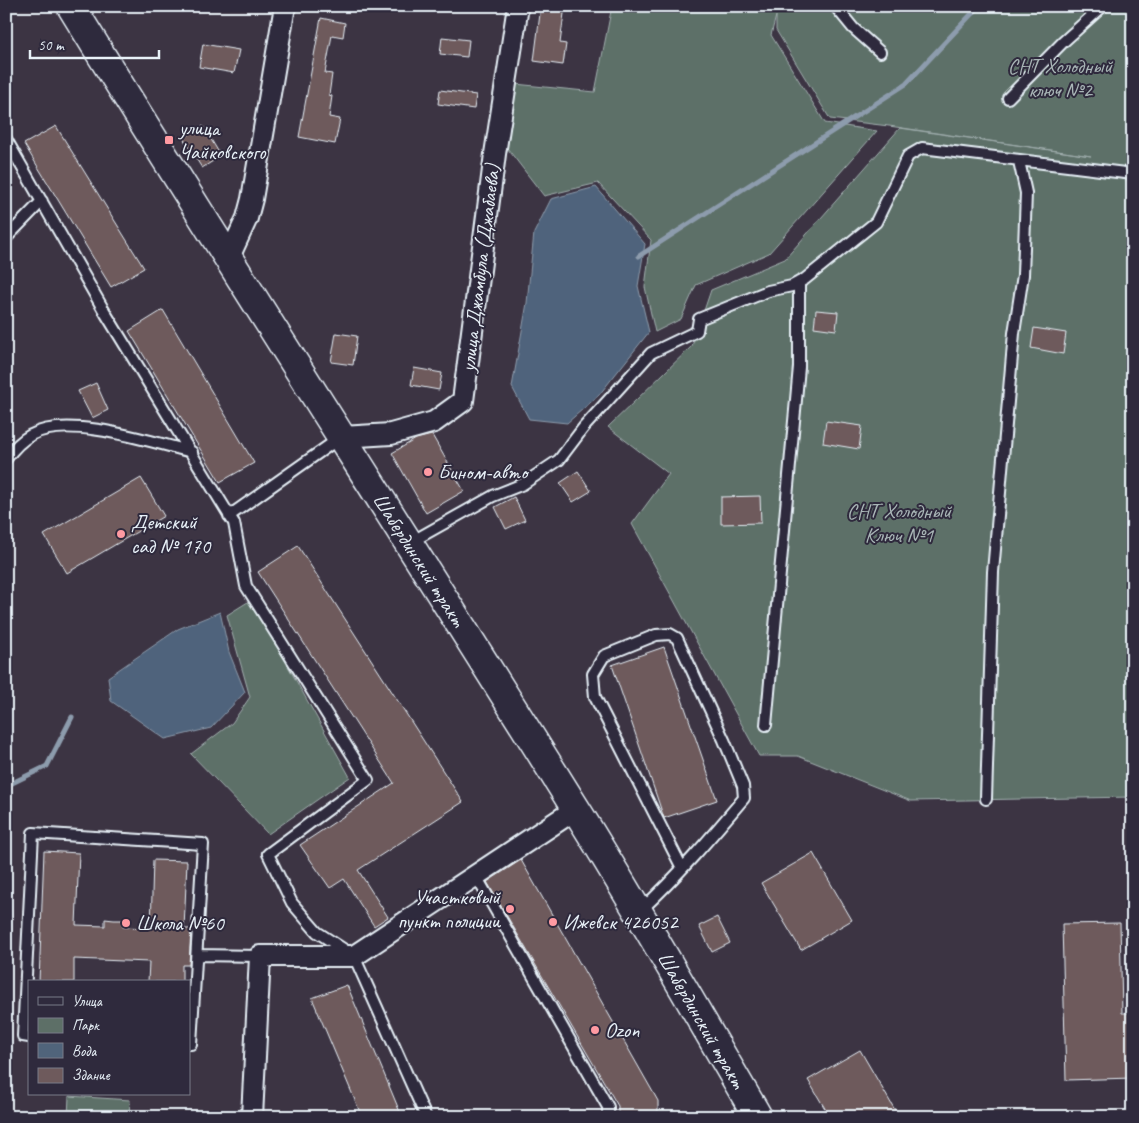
<svg xmlns="http://www.w3.org/2000/svg" width="1139" height="1123" font-family="Caveat,sans-serif">
<style>
.green{fill:#5d6f67;stroke:#a2b0b0}
.water{fill:#50647b;stroke:#8d9cad}
.lines{fill:none;stroke-linecap:round;stroke-linejoin:round}
.stream{stroke:#8d9cad;stroke-width:5}
.building{fill:#6e5a5c;stroke:#e8f1f8}
.service-casing{stroke:#e8f1f8;stroke-width:14}
.minor-casing{stroke:#e8f1f8;stroke-width:24}
.secondary-casing{stroke:#e8f1f8;stroke-width:31}
.service{stroke:#2f2a3d;stroke-width:10}
.minor{stroke:#2f2a3d;stroke-width:20}
.secondary{stroke:#2f2a3d;stroke-width:28}
.poi-dot{fill:#ff9aa2;stroke:#2f2a3d;stroke-width:2}
.labels{text-anchor:middle;stroke-width:4;stroke-linejoin:round;paint-order:stroke}
.park-label{font-size:21px;fill:#a9b6b7;stroke:#2f2a3d}
.poi-label{font-size:21px;fill:#e8f1f8;stroke:#2f2a3d;text-anchor:start}
.street-label{font-size:21px;fill:#e8f1f8;stroke:#2f2a3d}
</style>
<rect width="100%" height="100%" fill="#3c3443"/>
<filter id="ink" filterUnits="userSpaceOnUse"><feTurbulence type="fractalNoise" baseFrequency=".02" numOctaves="2"/><feDisplacementMap in="SourceGraphic" scale="10" xChannelSelector="R" yChannelSelector="G"/><feConvolveMatrix kernelMatrix="1 2 1 2 8 2 1 2 1" color-interpolation-filters="sRGB"/></filter>
<g filter="url(#ink)">
<path class="green" d="M612 6H1133V797L911 801 798 756H759L632 524 669 474 608 427 692 346 711 290 785 259 900 128 1091 156 889 126 830 119 776 30V16L771 35 825 123 877 131 769 253 696 285 681 319 655 332 645 287 651 240 598 183 544 196 504 144 515 84 595 92Z
M251 600 350 777 268 834 191 754 232 723 250 697 227 615Z
M69 1096 130 1100 129 1117H68Z"/>
<path class="water" d="M596 187 645 244 638 286 649 332 599 395 567 423 529 419 512 387 527 303 534 233 551 199Z
M220 612 229 652 245 692 211 728 165 739 111 701 108 677 178 629Z"/>
<g class="lines">
<path class="stream" d="M639 256 906 84 979 6
M6 786 47 766 72 717"/>
</g>
<path class="building" d="M541 6H565L560 43 566 44 563 65 534 61Z
M321 18 345 23 343 37 332 35 325 73 332 74 329 95 332 96 329 117 340 119 335 144 299 137Z
M442 37 469 40 467 57 440 54Z
M203 44 239 50 234 73 199 67Z
M440 90 476 95 474 109 438 104Z
M56 126 144 268 111 287 24 144Z
M203 126 221 156 202 168 183 138Z
M163 310 254 463 220 482 129 331Z
M816 310 838 312 836 330 814 327Z
M1034 328 1066 333 1063 354 1031 348Z
M336 333 357 336 353 365 331 362Z
M414 368 442 373 439 390 411 385Z
M96 383 108 410 92 418 78 391Z
M826 421 862 426 859 449 823 443Z
M432 435 464 491 426 513 392 453 416 439Z
M578 471 591 491 573 502 560 483Z
M141 478 164 516 67 573 44 535Z
M760 496 761 523 721 524V497Z
M514 497 525 520 506 529 495 507Z
M298 546 463 802 358 870 388 917 374 926 344 879 330 888 300 845 394 783 258 572Z
M664 647 717 800 664 818 612 665Z
M44 851 79 853 76 925 105 926V919L114 920H123V927L151 928 153 860 187 861 184 929H191L189 965H182V982H148L149 962 74 959V982H39Z
M813 853 852 920 801 950 761 883Z
M521 860 658 1101V1117H618V1106L487 882Z
M717 917 730 943 712 952 699 926Z
M1120 923 1122 1013H1133V1078L1066 1080 1062 924Z
M347 985 402 1117H362L312 998Z
M860 1050 899 1117H830L808 1080Z"/>
<g class="lines">
<defs>
<path id="service" d="M835 6 853 28 880 52
M1008 98 1063 42 1103 6
M6 139 106 314 234 523 246 586 368 780 268 854 292 903 317 932 354 956 426 1117
M6 238 42 201
M6 459C13 449 20 441 31 435 67 414 152 442 192 452
M229 516 341 437
M411 542 493 496 523 484 559 460 584 427 651 353 697 331 699 319 768 291 792 286 805 279 876 222 908 156 922 148 1133 174
M766 725 799 367V282
M986 799 993 572 1014 333 1023 275 1026 193 1019 161
M476 876 608 1107V1117
M640 911C678 876 711 837 744 798L743 786 724 740 677 638 670 634 656 635 604 656 593 674 595 697 682 868
M197 955 260 956
M29 1037 23 1036 33 833 203 844 191 1044H189"/>
<path id="minor" d="M229 257 247 218 252 199 285 6
M342 437 391 434 434 422 463 401 495 154 518 6
M252 1117 260 956H354L576 809"/>
<g id="secondary">
<path id="s1" d="M71 6C236 275 408 539 574 806 638 908 697 1013 758 1117"/>
</g>
</defs>
<use href="#service" class="service-casing"/>
<use href="#minor" class="minor-casing"/>
<use href="#secondary" class="secondary-casing"/>
<use href="#service" class="service"/>
<use href="#minor" class="minor"/>
<use href="#secondary" class="secondary"/>
</g>
</g>
<g class="poi-dot">
<rect x="164" y="135" width="10" height="10" rx="2.5"/>
<circle cx="428" cy="472" r="5"/>
<circle cx="121" cy="534" r="5"/>
<circle cx="510" cy="909" r="5"/>
<circle cx="553" cy="922" r="5"/>
<circle cx="126" cy="923" r="5"/>
<circle cx="595" cy="1030" r="5"/>
</g>
<g class="labels">
<g class="park-label">
<text x="1060" y="73">СНТ Холодный<tspan x="1060" dy="24">ключ №2</tspan></text>
<text x="899" y="518">СНТ Холодный<tspan x="899" dy="24">Ключ №1</tspan></text>
</g>
<g class="poi-label">
<text x="179" y="135">улица<tspan x="179" dy="24">Чайковского</tspan></text>
<text x="438" y="479">Бином-авто</text>
<text x="131" y="529">Детский<tspan x="131" dy="24">сад № 170</tspan></text>
<text x="500" y="904" text-anchor="end">Участковый<tspan x="500" dy="24">пункт полиции</tspan></text>
<text x="563" y="929">Ижевск 426052</text>
<text x="136" y="930">Школа №60</text>
<text x="605" y="1037">Ozon</text>
</g>
<g class="street-label">
<text transform="translate(480 268) rotate(-83)" y="7">улица Джамбула (Джабаева)</text>
<text dy="7" stroke="none"><textPath href="#s1" startOffset="654">Шабердинский тракт</textPath></text>
<text dy="7" stroke="none"><textPath href="#s1" startOffset="1194">Шабердинский тракт</textPath></text>
</g>
</g>
<rect width="1139" height="1123" fill="none" stroke="#2f2a3d" stroke-width="25"/>
<rect x="12" y="12" width="1114" height="1098" fill="none" stroke="#e8f1f8" stroke-width="2" filter="url(#ink)"/>
<rect x="28" y="980" width="162" height="115" fill="#2f2a3d" stroke="#797a88"/>
<rect x="38" y="997" width="25" height="8" fill="#2f2a3d" stroke="#797a88"/>
<text x="72" y="1006" font-size="15" fill="#e8f1f8">Улица</text>
<rect x="38" y="1018" width="25" height="15" fill="#5d6f67" stroke="#797a88"/>
<text x="72" y="1030" font-size="15" fill="#e8f1f8">Парк</text>
<rect x="38" y="1043" width="25" height="15" fill="#50647b" stroke="#797a88"/>
<text x="72" y="1056" font-size="15" fill="#e8f1f8">Вода</text>
<rect x="38" y="1068" width="25" height="15" fill="#6e5a5c" stroke="#797a88"/>
<text x="72" y="1080" font-size="15" fill="#e8f1f8">Здание</text>
<path d="M30 50v8h129v-8" fill="none" stroke="#e8f1f8" stroke-width="2.5"/>
<text x="38" y="50" font-size="15" fill="#e8f1f8" stroke="#2f2a3d" stroke-width="4" paint-order="stroke">50 m</text>
</svg>
